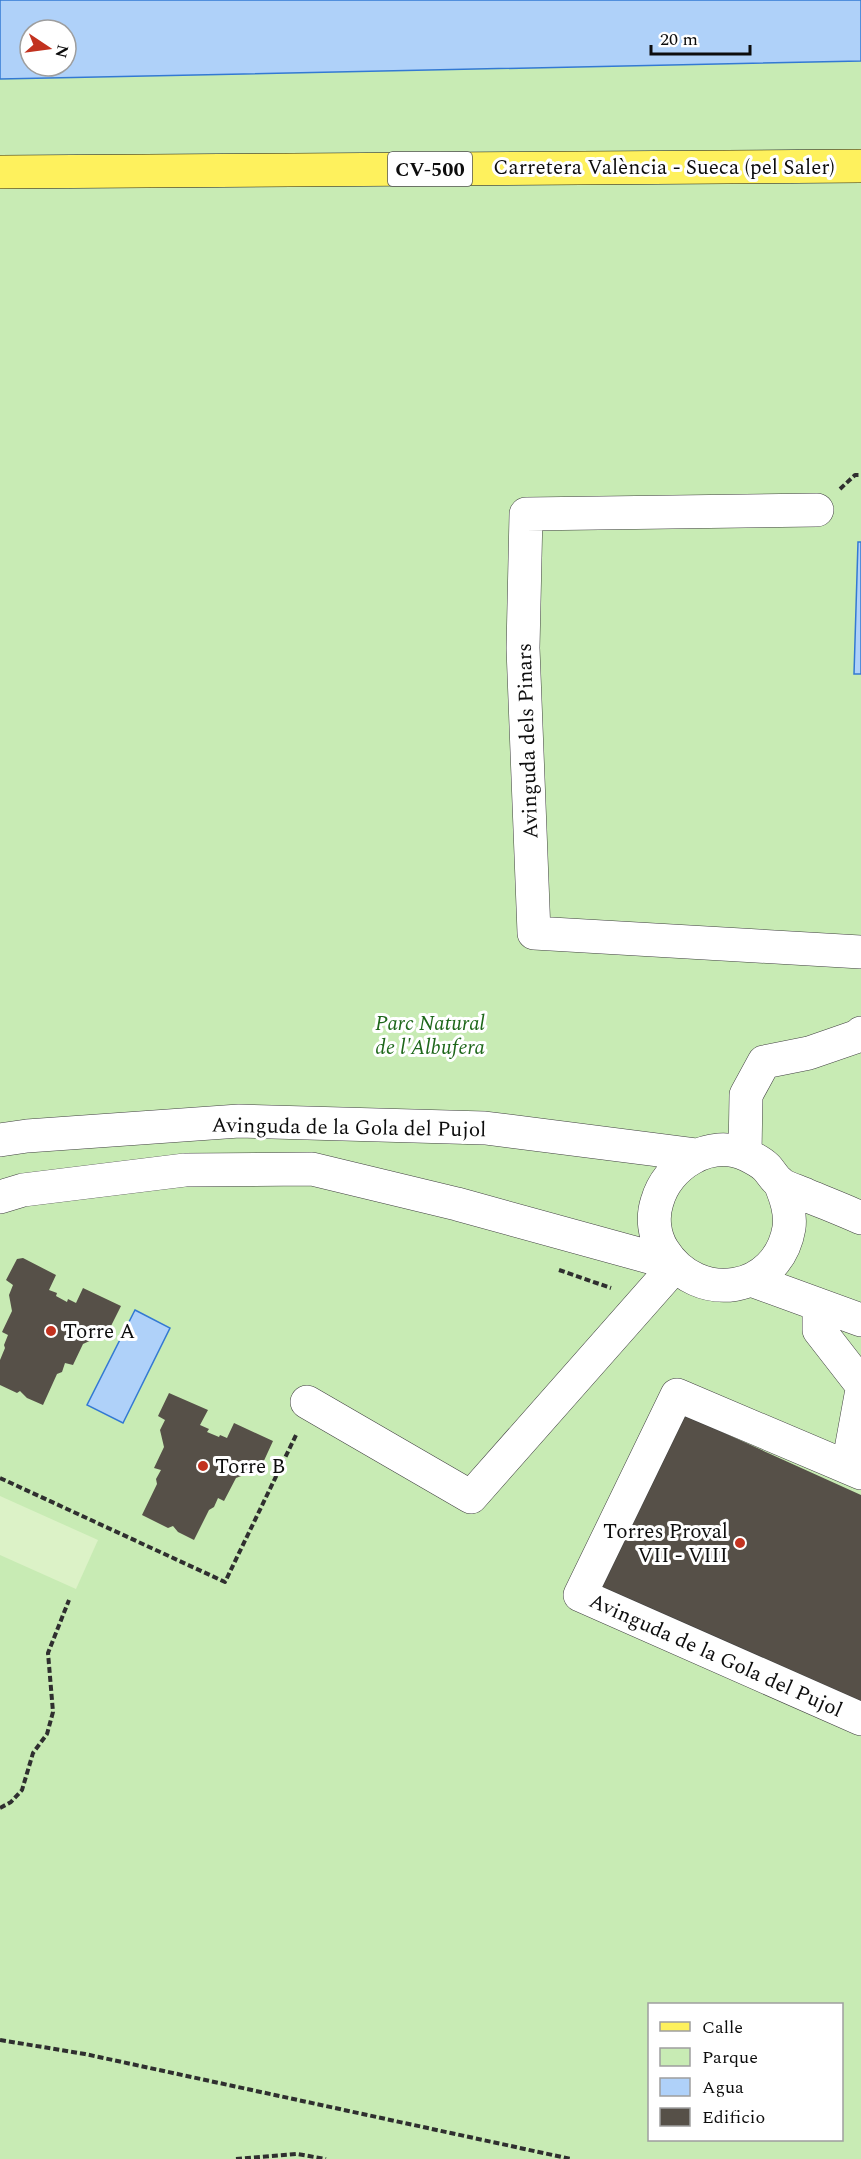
<svg xmlns="http://www.w3.org/2000/svg" width="861" height="2159" font-family="Spectral,serif">
<style>
.park{fill:#c8ebb4;fill-rule:evenodd}
.pitch{fill:#dcf2c7}
.water{fill:#afd1f9;stroke:#3379d3;stroke-width:1.5;fill-rule:evenodd}
.building{fill:#565048}
.lines{fill:none;stroke-linecap:round;stroke-linejoin:round}
.minor-casing{stroke:#404040;stroke-width:34}
.major-casing{stroke:#1e1e1e;stroke-width:34}
.path{stroke:#2f2f2f;stroke-width:4;stroke-dasharray:6 3;stroke-linecap:butt}
.minor{stroke:#fff;stroke-width:33}
.major{stroke:#fef15d;stroke-width:33}
.poi-dot{fill:#c2321f;stroke:#fff;stroke-width:2}
.labels{text-anchor:middle;stroke-width:6;stroke-linejoin:round;paint-order:stroke}
.shield{fill:#fff;stroke:#565656;stroke-width:1.5}
.shield-label{font-size:20px;font-weight:bold;fill:#0d0d0d}
.street-label{font-size:21px;fill:#0d0d0d;stroke:#fff}
.park-label{font-size:21px;font-style:italic;fill:#1e671a;stroke:#fff}
.poi-label{font-size:21px;fill:#0d0d0d;stroke:#fff;text-anchor:start}
</style>
<rect width="100%" height="100%" fill="#fffeec"/>
<path class="park" d="M0 0H861V2159H0ZM30 30H66V66H30ZM650 2004H842V2140H650Z"/>
<path class="pitch" d="M0 1496 98 1540 76 1589 0 1555Z"/>
<path class="water" d="M0 0H861V61L0 79ZM30 30H66V66H30Z
M858 542H861V674H854Z
M135 1310 170 1328 123 1423 87 1405Z"/>
<path class="building" d="M23 1258 56 1275 49 1290 57 1293 56 1296 67 1302 68 1299 76 1303 83 1288 121 1306 109 1330 102 1327 98 1337 83 1344 73 1365 65 1363 62 1372 57 1374 43 1405 27 1398 20 1391 17 1393 0 1385V1360L5 1348 4 1345 8 1335 2 1332 12 1311 9 1295 13 1285 6 1280 17 1259Z
M169 1393 208 1410 200 1425 209 1429 207 1432 219 1437 220 1435 227 1438 234 1423 273 1441 262 1465 253 1462 249 1473 236 1478 224 1501 218 1498 214 1507 209 1510 194 1540 178 1532 173 1526 168 1528 142 1515 157 1484 156 1479 161 1470 154 1468 164 1447 160 1430 165 1420 158 1416Z
M680 1413 861 1495V1710L597 1590Z"/>
<g class="lines">
<defs>
<path id="minor" d="M817 510 526 514 523 648 534 933 861 952
M0 1140 27 1136 239 1121 485 1128 697 1155
M745 1154 746 1095 764 1062 809 1053 858 1036 861 1033
M780 1183C786 1198 791 1212 789 1228 778 1293 698 1306 663 1250 654 1236 652 1217 657 1202 667 1165 710 1138 747 1155 753 1158 761 1162 766 1167 771 1172 775 1180 781 1184 788 1189 798 1191 806 1195 825 1203 843 1210 861 1218
M0 1197 23 1190 185 1170 312 1169 457 1204 671 1263
M751 1280 861 1320
M819 1305V1330L861 1384
M307 1402 471 1497 674 1267
M848 1466 861 1395
M861 1473 677 1395 580 1595 861 1719"/>
<path id="major" d="M0 172 861 166"/>
</defs>
<use href="#minor" class="minor-casing"/>
<use href="#major" class="major-casing"/>
<path class="path" d="M840 489 855 475H861
M559 1270 611 1288
M0 1478 225 1582 297 1433
M0 1808 11 1802 22 1790 33 1753 47 1734 53 1712 48 1653 69 1600
M0 2040 85 2054 571 2159
M236 2159 297 2154 326 2159"/>
<use href="#minor" class="minor"/>
<use href="#major" class="major"/>
</g>
<g class="poi-dot">
<circle cx="51" cy="1331" r="6"/>
<circle cx="203" cy="1466" r="6"/>
<circle cx="740" cy="1543" r="6"/>
</g>
<g class="labels">
<rect class="shield" x="388" y="152" width="84" height="34" rx="4.5"/>
<g class="shield-label">
<text x="430" y="176">CV-500</text>
</g>
<g class="street-label">
<text x="664" y="174">Carretera València - Sueca (pel Saler)</text>
<text transform="translate(527 741) rotate(-92)" y="7">Avinguda dels Pinars</text>
<text transform="translate(349 1127) rotate(1)" y="7">Avinguda de la Gola del Pujol</text>
<text transform="translate(716 1655) rotate(24)" y="7">Avinguda de la Gola del Pujol</text>
</g>
<g class="park-label">
<text x="430" y="1030">Parc Natural<tspan x="430" dy="24">de l'Albufera</tspan></text>
</g>
<g class="poi-label">
<text x="63" y="1338">Torre A</text>
<text x="215" y="1473">Torre B</text>
<text x="728" y="1538" text-anchor="end">Torres Proval<tspan x="728" dy="24">VII - VIII</tspan></text>
</g>
</g>
<rect x="648" y="2003" width="195" height="138" fill="#ffffff" stroke="#9e9e9e" stroke-width="1.5"/>
<rect x="660" y="2022" width="30" height="9" fill="#fef15d" stroke="#9e9e9e" stroke-width="1.5"/>
<text x="702" y="2033" font-size="18" fill="#0d0d0d">Calle</text>
<rect x="660" y="2048" width="30" height="18" fill="#c8ebb4" stroke="#9e9e9e" stroke-width="1.5"/>
<text x="702" y="2063" font-size="18" fill="#0d0d0d">Parque</text>
<rect x="660" y="2078" width="30" height="18" fill="#afd1f9" stroke="#9e9e9e" stroke-width="1.5"/>
<text x="702" y="2093" font-size="18" fill="#0d0d0d">Agua</text>
<rect x="660" y="2108" width="30" height="18" fill="#565048" stroke="#9e9e9e" stroke-width="1.5"/>
<text x="702" y="2123" font-size="18" fill="#0d0d0d">Edificio</text>
<g transform="translate(48 48) rotate(103)"><circle r="28" fill="#ffffff" stroke="#9e9e9e" stroke-width="1.5"/>
<path d="M0-4.5L10 22L0 15L-10 22Z" fill="#c2321f"/>
<text y="-9" font-size="16" font-weight="bold" text-anchor="middle" fill="#0d0d0d">N</text>
</g>
<path d="M651 45v9h99v-9" fill="none" stroke="#0d0d0d" stroke-width="3"/>
<text x="660" y="45" font-size="18" fill="#0d0d0d" stroke="#ffffff" stroke-width="4.5" paint-order="stroke">20 m</text>
</svg>
